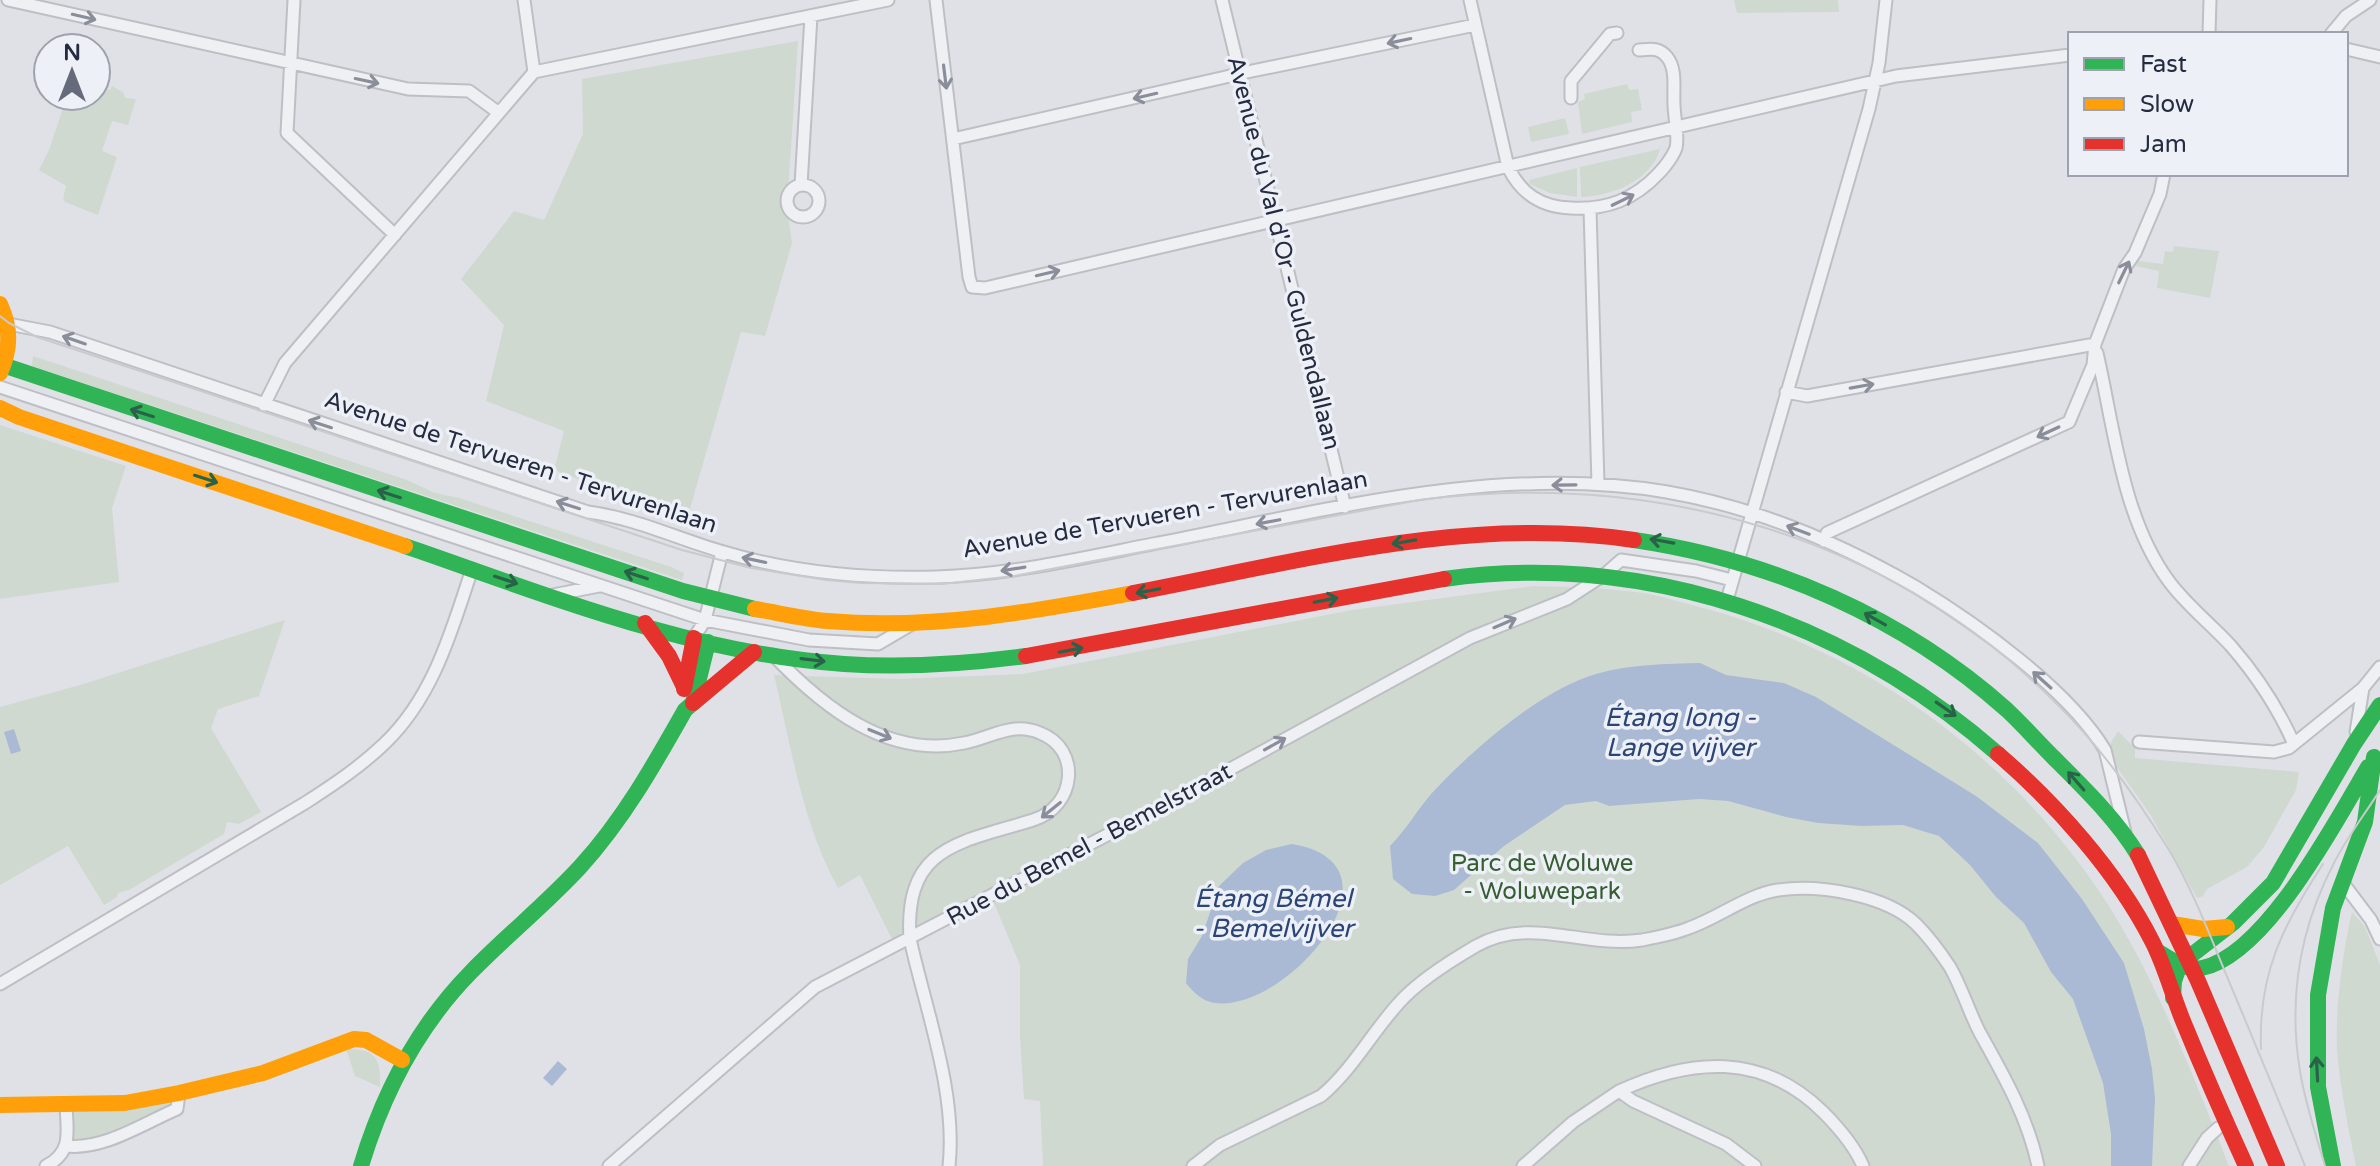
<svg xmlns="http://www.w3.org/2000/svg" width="2380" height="1166" font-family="'Varela Round',sans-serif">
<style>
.green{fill:#cfd9d0}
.water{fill:#abbad4}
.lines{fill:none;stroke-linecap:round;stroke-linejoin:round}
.street-casing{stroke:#bebfc4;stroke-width:15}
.street{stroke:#eff0f3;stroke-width:11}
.fast{stroke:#30b455;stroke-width:16}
.slow{stroke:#ff9f0a;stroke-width:16}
.jam{stroke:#e5322d;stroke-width:16}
.tram{stroke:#c8cace;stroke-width:2}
.oneway{stroke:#8a8e9a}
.oneway2{stroke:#296249}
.labels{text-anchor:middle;stroke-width:7;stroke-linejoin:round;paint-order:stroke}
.street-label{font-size:24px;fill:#252c41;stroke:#edf0f6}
.park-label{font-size:24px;fill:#355e31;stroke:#edf0f6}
.water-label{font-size:26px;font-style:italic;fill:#2b4578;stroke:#edf0f6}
</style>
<rect width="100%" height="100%" fill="#e0e1e6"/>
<path class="green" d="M1734 0H1838L1839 12 1737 13Z
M798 41 787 208 792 243 765 336 741 332 687 519 554 470 564 431 486 401 504 325 461 279 514 211 544 220 583 134 582 79Z
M1627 84 1629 90 1638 89 1642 110 1631 112 1632 122 1582 134 1578 102 1585 99 1584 94Z
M96 85 110 90 112 86 123 92 125 98 136 99 128 125 112 121 102 151 117 157 98 215 65 202 63 198 66 186 39 170 49 150 67 96H96Z
M1565 118 1569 134 1531 142 1528 127Z
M1660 149C1651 181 1612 196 1581 197L1580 167Z
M1577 168V197L1550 193 1530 184 1529 180Z
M2174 246 2219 251 2210 298 2157 288 2159 271 2136 266 2138 261 2163 264 2165 251 2173 252Z
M33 356 407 480 435 493 459 498 671 567 684 573 682 580 32 366Z
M0 425 126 466 112 508 119 582 0 599Z
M1533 586C1567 587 1602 588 1636 592 1660 595 1683 603 1707 609 1864 652 2005 753 2097 888 2152 968 2193 1075 2229 1166H1043L1040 1101 1024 1099 1020 1037V965L989 891 893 941 860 875 838 888C802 823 791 746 774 675L899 679 1023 674 1352 610Z
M285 620 259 696 218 709 211 728 261 812 239 824 227 822 224 834 129 890 118 893 117 897 104 905 68 846 0 885V707L80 685Z
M2118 731 2135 748V758L2299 772 2296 790 2264 847 2247 867 2207 889 2203 896 2197 898 2150 814 2114 763 2109 746Z
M2352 912 2365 927 2380 965V1166H2356C2348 1127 2340 1088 2337 1049 2335 1010 2343 950 2352 912Z
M346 1049C377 1048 381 1060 380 1087L355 1076Z
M173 1101 172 1108 83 1145 72 1142 71 1112 131 1108Z"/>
<path class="water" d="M1700 663 1726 675 1784 683 1816 697 1976 796 2038 843 2082 899 2124 963 2144 1029 2152 1069 2155 1098 2152 1166H2111V1134L2103 1083 2073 999 2051 972 2024 923 1996 897 1970 865 1939 836 1903 825 1862 826 1818 823 1786 817 1728 801 1699 799 1609 806 1596 801 1565 805 1504 846 1454 890 1435 896 1412 894 1393 879 1390 846C1406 830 1417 810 1432 793 1471 751 1540 690 1596 674 1629 664 1666 664 1700 663Z
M14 729 21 751 11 754 4 732Z
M1292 844C1414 864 1287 1013 1215 1003 1202 1001 1194 993 1186 983L1188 959 1202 936 1219 886 1243 863 1266 850Z
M558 1061 567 1069 552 1086 543 1078Z"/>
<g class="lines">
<defs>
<path id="street" d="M8 0 408 89 469 91 499 113
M294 0 287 133 395 235
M936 0 969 277 972 287 985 288 1896 76 2070 55
M1222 0 1345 507
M1470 0 1508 167C1521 194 1541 207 1571 208 1606 210 1634 200 1659 173 1665 167 1673 156 1676 148 1679 136 1674 117 1674 104 1673 89 1677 69 1667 57 1659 47 1650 49 1639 50
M2209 34 2210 0
M2331 34 2346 16 2370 0
M2346 49 2380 57
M534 72 888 0
M1571 98V81L1610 34 1617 33
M953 139 1252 71 1475 25
M787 201a16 16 0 1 1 32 0a16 16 0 1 1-32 0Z
M801 185 811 16
M1590 209 1598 484
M3 323 50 332 588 512C634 518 676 538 720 551 790 572 864 579 936 577 1009 575 1082 558 1153 544 1320 512 1496 463 1667 492 1754 507 1840 543 1916 587 1977 624 2068 689 2105 750L2125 832
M2097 353C2114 427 2122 517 2168 580 2185 604 2211 624 2231 646 2257 676 2278 708 2294 744
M0 387 705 620 809 640 878 644 912 624
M1786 392 1807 396 2095 344
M264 405 285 363 534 72 524 0
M1824 541 1827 533 1831 531 2069 422 2093 365 2095 344 2124 269 2135 253 2160 194 2164 174
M553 595 599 586
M1727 600 1869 109 1879 63 1886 0
M694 638 705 620 722 552
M773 655C823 707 887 759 964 743 991 738 1012 721 1040 733 1082 749 1076 807 1033 820 960 843 904 845 910 939 926 1011 957 1093 949 1166
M2356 732 2363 688 2380 667
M2139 742 2274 752 2289 748 2363 688
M2343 883 2371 920 2380 939
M0 984 305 803C333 785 360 767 384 744 433 698 452 630 472 569
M1619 1091C1691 1058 1762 1052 1823 1112 1839 1128 1854 1145 1863 1166
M67 1146C104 1150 144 1123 177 1109L179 1093
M46 1166C73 1152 67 1132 66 1105
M609 1166 815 987 1157 809 1470 638 1567 599 1604 575 1621 560 1696 571 1732 580
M1193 1166 1220 1145 1321 1096C1352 1070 1371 1034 1398 1004 1416 983 1452 960 1476 946 1530 915 1585 949 1642 940 1658 937 1674 934 1689 928 1720 917 1746 895 1778 890 1819 884 1886 895 1916 924 1929 937 1940 952 1950 967 1962 988 1969 1012 1980 1033 2004 1076 2028 1118 2038 1166
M1523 1166 1573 1122 1619 1091 1633 1101 1726 1144 1755 1166
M2189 1166 2207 1138 2218 1128"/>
</defs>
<use href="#street" class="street-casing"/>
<use href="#street" class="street"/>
<path class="fast" d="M0 364 683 591 755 609
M1634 540C1771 560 1903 617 2007 710 2023 725 2038 742 2054 758 2084 788 2116 819 2138 855
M405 546C547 595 693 654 844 664 905 668 966 664 1026 656
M1444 579C1646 551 1846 621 1998 754
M2157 951C2170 959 2186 971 2202 968 2266 955 2336 821 2368 767
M2173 998 2174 981 2180 964 2233 923 2273 883 2354 744 2380 705
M361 1166C383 1093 417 1027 471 972 506 936 546 904 580 867 623 820 654 765 685 710L693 703 708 642
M2333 1166 2318 1087V995L2333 908 2365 822 2374 757"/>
<path class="slow" d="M0 304C11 328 11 348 0 373
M0 408 19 417 405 546
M755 609C779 613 804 619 828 621 931 630 1032 612 1133 593
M2172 924 2203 929 2227 927
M0 1105 125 1103 179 1093 263 1073 354 1039 366 1040 402 1060"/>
<path class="jam" d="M1133 593C1297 562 1466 515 1634 540
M645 623 669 656 684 687
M1026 656 1444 579
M684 689 694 638
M693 703 754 652
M1998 754C2056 804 2117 872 2152 941 2165 966 2172 994 2183 1021 2203 1070 2224 1118 2246 1166
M2138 855 2198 981 2277 1166"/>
<path class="tram" d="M0 316 9 323 37 337 682 550 751 568 826 580 861 583 942 584 1014 576 1419 500C1654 470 1887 534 2057 704 2101 747 2137 798 2169 850 2193 890 2210 936 2228 979 2254 1041 2280 1103 2305 1166
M2261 1049C2258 974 2283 925 2323 864
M2325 1166C2316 1135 2305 1103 2300 1071 2288 998 2300 928 2334 863 2347 837 2365 814 2380 790"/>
</g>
<defs><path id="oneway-shaft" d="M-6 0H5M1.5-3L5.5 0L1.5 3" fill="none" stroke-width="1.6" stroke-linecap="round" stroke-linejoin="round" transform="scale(2)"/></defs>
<g class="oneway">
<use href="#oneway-shaft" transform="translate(84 17) rotate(13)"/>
<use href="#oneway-shaft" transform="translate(1399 41) rotate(168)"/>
<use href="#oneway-shaft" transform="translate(945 77) rotate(83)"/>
<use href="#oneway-shaft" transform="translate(367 81) rotate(12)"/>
<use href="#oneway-shaft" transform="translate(1145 96) rotate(167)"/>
<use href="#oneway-shaft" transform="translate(1623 200) rotate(-26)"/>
<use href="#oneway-shaft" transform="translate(2124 272) rotate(-64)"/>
<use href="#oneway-shaft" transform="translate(1048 273) rotate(-13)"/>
<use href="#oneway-shaft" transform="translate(74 340) rotate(-161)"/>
<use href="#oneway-shaft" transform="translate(1862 386) rotate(-10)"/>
<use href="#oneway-shaft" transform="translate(320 424) rotate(-162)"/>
<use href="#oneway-shaft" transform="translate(2048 432) rotate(155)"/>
<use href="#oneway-shaft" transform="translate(1564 485) rotate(179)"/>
<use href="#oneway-shaft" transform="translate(568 505) rotate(-162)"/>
<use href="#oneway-shaft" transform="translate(1268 522) rotate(169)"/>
<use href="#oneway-shaft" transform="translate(1798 530) rotate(-159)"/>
<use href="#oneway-shaft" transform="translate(754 560) rotate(-168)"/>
<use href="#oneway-shaft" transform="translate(1013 569) rotate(171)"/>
<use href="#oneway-shaft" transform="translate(1505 623) rotate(-23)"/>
<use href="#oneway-shaft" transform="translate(2042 680) rotate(-138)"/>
<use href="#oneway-shaft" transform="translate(880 734) rotate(22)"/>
<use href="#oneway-shaft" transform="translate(1275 744) rotate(-29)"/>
<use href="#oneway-shaft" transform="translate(1051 810) rotate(141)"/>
</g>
<g class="oneway2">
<use href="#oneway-shaft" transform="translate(142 413) rotate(-162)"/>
<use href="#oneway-shaft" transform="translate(206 479) rotate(18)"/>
<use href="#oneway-shaft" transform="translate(389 494) rotate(-162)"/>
<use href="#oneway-shaft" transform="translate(1662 541) rotate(-170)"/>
<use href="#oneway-shaft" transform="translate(1404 542) rotate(170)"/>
<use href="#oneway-shaft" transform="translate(636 575) rotate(-162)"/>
<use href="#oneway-shaft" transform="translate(506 580) rotate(18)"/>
<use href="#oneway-shaft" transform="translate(1148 591) rotate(169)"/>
<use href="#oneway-shaft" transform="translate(1326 600) rotate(-11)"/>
<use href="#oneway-shaft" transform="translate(1875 619) rotate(-151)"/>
<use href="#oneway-shaft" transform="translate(1071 650) rotate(-11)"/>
<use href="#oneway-shaft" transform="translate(813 660) rotate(7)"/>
<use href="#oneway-shaft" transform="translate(1946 709) rotate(35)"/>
<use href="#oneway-shaft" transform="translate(2076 781) rotate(-131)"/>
<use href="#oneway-shaft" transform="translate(2317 1069) rotate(-93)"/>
</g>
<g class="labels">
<g class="street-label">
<text transform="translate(1284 253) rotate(76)" y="8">Avenue du Val d'Or - Guldendallaan</text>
<text transform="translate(521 462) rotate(18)" y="8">Avenue de Tervueren - Tervurenlaan</text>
<text transform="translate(1165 514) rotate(-10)" y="8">Avenue de Tervueren - Tervurenlaan</text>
<text transform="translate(1089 844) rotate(-28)" y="8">Rue du Bemel - Bemelstraat</text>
</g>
<g class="park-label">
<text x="1542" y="871">Parc de Woluwe<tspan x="1542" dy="28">- Woluwepark</tspan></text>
</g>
<g class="water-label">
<text x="1680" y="726">Étang long -<tspan x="1680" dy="30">Lange vijver</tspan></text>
<text x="1273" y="907">Étang Bémel<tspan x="1273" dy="30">- Bemelvijver</tspan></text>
</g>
</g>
<rect x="2068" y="32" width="280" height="144" fill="#edf0f6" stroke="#9da2ae" stroke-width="2"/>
<rect x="2084" y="58" width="40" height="12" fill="#30b455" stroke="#9da2ae" stroke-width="2"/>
<text x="2140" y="72" font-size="24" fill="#252c41">Fast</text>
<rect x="2084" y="98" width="40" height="12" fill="#ff9f0a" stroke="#9da2ae" stroke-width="2"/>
<text x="2140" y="112" font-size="24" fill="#252c41">Slow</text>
<rect x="2084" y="138" width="40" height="12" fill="#e5322d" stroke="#9da2ae" stroke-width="2"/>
<text x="2140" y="152" font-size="24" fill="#252c41">Jam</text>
<g transform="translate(72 72)"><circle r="38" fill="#edf0f6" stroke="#9da2ae" stroke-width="2"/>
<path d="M0-6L14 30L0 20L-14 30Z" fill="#666b7b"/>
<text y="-12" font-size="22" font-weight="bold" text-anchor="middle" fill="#252c41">N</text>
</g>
</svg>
